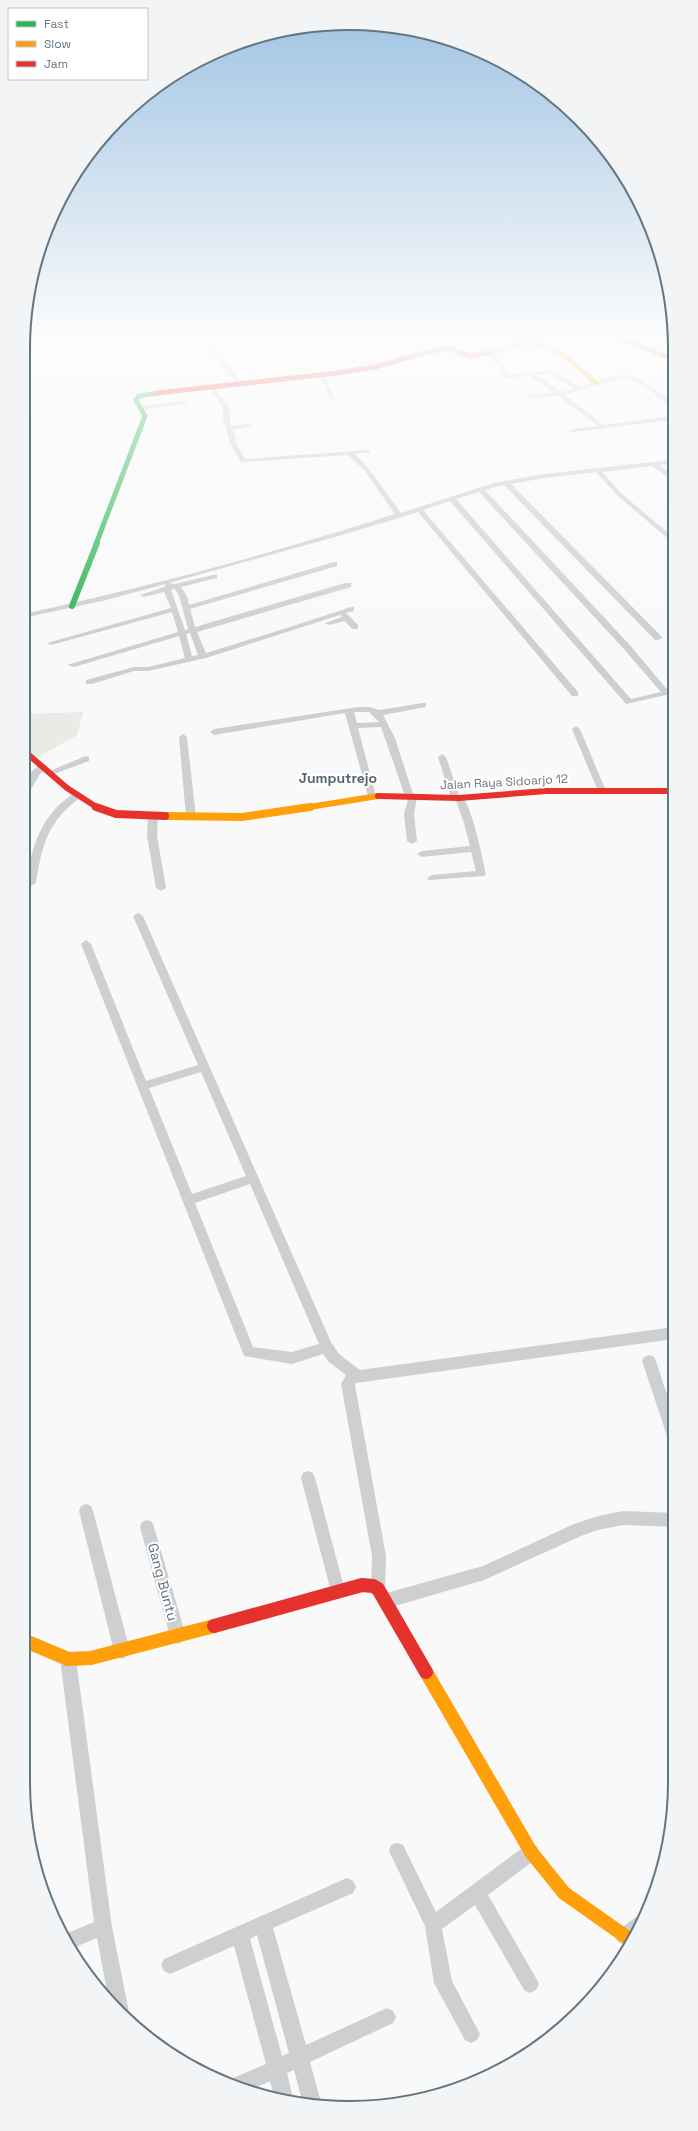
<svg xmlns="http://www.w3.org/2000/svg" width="698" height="2131" font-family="'Space Grotesk',sans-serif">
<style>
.green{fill:#e8ebe6}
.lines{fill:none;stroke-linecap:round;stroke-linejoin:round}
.street{fill:#cecfd0;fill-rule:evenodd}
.fast-far1{stroke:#30b455;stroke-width:5}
.fast{stroke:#30b455;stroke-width:6}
.slow-far3{stroke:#ff9f0a;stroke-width:5}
.slow-far2{stroke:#ff9f0a;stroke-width:6}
.slow-far1{stroke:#ff9f0a;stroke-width:8}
.slow{stroke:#ff9f0a;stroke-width:14}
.jam-far3{stroke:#e5322d;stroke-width:5}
.jam-far2{stroke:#e5322d;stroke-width:6}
.jam-far1{stroke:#e5322d;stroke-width:8}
.jam{stroke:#e5322d;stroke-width:14}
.labels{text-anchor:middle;stroke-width:4;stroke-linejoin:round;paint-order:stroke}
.street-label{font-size:12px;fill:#657683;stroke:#fff}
.quarter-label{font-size:14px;font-weight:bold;fill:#57646e;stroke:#fff}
.near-street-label{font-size:14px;fill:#657683;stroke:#fff}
.rim{fill:none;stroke:#657683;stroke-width:2}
</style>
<rect width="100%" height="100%" fill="#f9f9f9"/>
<path class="green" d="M23 711 26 714 83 712 77 735 35 759 23 748Z"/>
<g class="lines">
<path class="street" d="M221 337H227L216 348V351L242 383V385H238L210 351 211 347Z
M485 352H489L503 364 509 375 551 370 580 387C592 383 617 373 629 376 642 378 661 394 672 401V406L670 405C658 397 641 382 628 379 617 377 577 391 565 395L604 425 672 416V420L571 432 570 431 573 429 598 426 559 396 526 398 525 397 528 395 554 393 530 376 505 378 499 366 485 354ZM550 374 574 388 561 392 536 375Z
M319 374 324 375 335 399 330 398Z
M209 386H213L229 407 231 426 250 424 253 426 233 430 237 445 245 459 370 450V452L355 454 369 469 401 513 494 483 544 474 672 460V464L659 465 673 475V481L652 466 602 472 622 494 673 537V543L618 496 596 472 544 478 511 484 661 636 662 638 658 640H655L504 485 485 490 628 643 670 693 666 695 626 704 450 501 423 510 578 692V696H572L418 512 349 533 169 583 175 584 217 574V578L181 587 187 596 189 605 334 562H337V566L190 609 195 627 345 583H351V587L197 632 206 653 287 628 351 607H354V611L346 613 358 625V629H352L345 621 329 625 325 623 342 617 340 615 206 658 148 671H134L92 684H86V680L134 667H148L185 658 179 636 74 667 67 665 178 632 172 612 51 645 47 643 171 608 164 592 144 597 140 595 164 587 166 584 102 601 23 618V614C147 587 274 553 395 514L365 471 348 455 241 462 231 445 223 418V407L208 387ZM479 492 622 647 661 692 631 699 456 499ZM175 589 179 596 188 629 185 630 171 590ZM190 633 198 655 192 656 186 634Z
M185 401 187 402V404L140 410 137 408 140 406Z
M423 703H426V707L383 715 395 738 413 794 417 797 414 814 417 841 412 844 407 841 404 814 408 799 405 796 381 727 358 728 376 796 372 799 368 796 345 713 214 735 210 732 214 729 358 707H370L379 710ZM354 712H369L379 722 357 723Z
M670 724 673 725V733L666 727Z
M576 726 580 729 606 791 605 793H599L598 791 572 729Z
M183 734 187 737 196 817 191 820 186 817 179 737Z
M442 754 446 757 459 795C471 798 483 861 486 874L484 876 429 880 427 878 432 875 476 871 471 852 422 857 417 854 422 851 470 846 464 823 456 801 451 798 438 757Z
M86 756 89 757V761L54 774 51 775 47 772Z
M44 764 48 767 40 774 27 796 23 799C23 785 29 768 44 764Z
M78 792 81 793V797C48 821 42 844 36 883L23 890V883L26 881C31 852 38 825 60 804 65 800 71 794 78 792Z
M153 813 158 816 157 836 166 888 161 891 156 888 147 836 148 816Z
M138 913 143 916 331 1342 339 1354 360 1370 674 1327V1339L356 1383 355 1385 386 1556 385 1589 383 1594 483 1566 574 1524 598 1516 623 1511 674 1513 675 1527 623 1525 598 1530 581 1536 484 1580 385 1609 380 1606 377 1601 380 1596 373 1594 371 1589 372 1556 341 1384 346 1375 329 1362 323 1354 292 1364 244 1356 81 944 86 940 91 944 146 1081 198 1065 133 916ZM201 1072 246 1176 192 1194 149 1088ZM250 1184 319 1344 292 1352 253 1347 195 1203Z
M649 1355 654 1357 656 1361 674 1416V1443L669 1441 667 1436 642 1361 644 1357Z
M308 1471 313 1473 315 1478 345 1591 343 1596 338 1598 333 1596 331 1591 301 1478 303 1473Z
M86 1504 91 1506 93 1511 130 1651 127 1656 122 1659 117 1656 114 1651 79 1511 81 1506Z
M147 1520 152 1522 154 1527 186 1636 183 1641 178 1644 173 1641 170 1636 140 1527 142 1522Z
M68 1651 73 1654 76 1659 112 1927 129 2012 127 2018 109 2002 97 1938 73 1948 65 1934 94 1922 60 1659 63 1654Z
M397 1843 403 1845 436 1912 525 1846 531 1844 537 1846 539 1852 537 1858 488 1895 536 1978 539 1984 536 1990 530 1993 524 1990 475 1905 442 1929 452 1981 480 2034 477 2040 471 2043 465 2040 434 1983 425 1926 389 1851 391 1845Z
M347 1878 353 1881 356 1887 353 1893 273 1928 306 2045 387 2008 393 2011 396 2017 393 2023 310 2062 322 2106 303 2104 294 2070 287 2073 293 2098 292 2101 274 2095 270 2081 253 2089 232 2082 233 2078 266 2064 234 1946 170 1974 164 1971 161 1965 164 1959ZM257 1935 289 2053 282 2056 250 1939Z
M642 1913 646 1915 632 1941 624 1945 618 1942 615 1936 618 1930Z"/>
<path class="fast-far1" d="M96 544 145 416 136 400 139 396 157 393"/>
<path class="fast" d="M72 606 97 543"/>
<path class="slow-far3" d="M488 353C500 350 512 345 524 343 554 340 576 366 596 383"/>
<path class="slow-far2" d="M303 808 378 796"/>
<path class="slow-far1" d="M165 816 242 817 310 807"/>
<path class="slow" d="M23 1640 68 1659 91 1658 214 1626
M426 1672 531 1852 564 1893 632 1941"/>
<path class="jam-far3" d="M618 337 672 359
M157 393 337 373 375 367 427 352 449 348 470 356 488 353"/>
<path class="jam-far2" d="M23 750 67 788 98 808
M378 796 459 798 546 791H673"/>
<path class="jam-far1" d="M96 807 116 814 165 816"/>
<path class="jam" d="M214 1626 362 1585 373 1586 378 1589 426 1672"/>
</g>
<linearGradient id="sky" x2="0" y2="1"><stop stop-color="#9dc2e2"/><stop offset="0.53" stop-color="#fcfcfc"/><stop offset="1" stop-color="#fcfcfc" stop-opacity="0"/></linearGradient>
<rect width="698" height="635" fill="url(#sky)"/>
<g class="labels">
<g class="street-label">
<text transform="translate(504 782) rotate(-3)" y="4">Jalan Raya Sidoarjo 12</text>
</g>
<g class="quarter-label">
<text x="338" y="783">Jumputrejo</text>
</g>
<g class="near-street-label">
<text transform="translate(163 1582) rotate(75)" y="5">Gang Buntu</text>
</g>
</g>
<path d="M0 0H698V2131H0ZM349 30H349A319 319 0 0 1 668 349V1782A319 319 0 0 1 349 2101H349A319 319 0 0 1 30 1782V349A319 319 0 0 1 349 30Z" fill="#f3f4f5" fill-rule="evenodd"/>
<path class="rim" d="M349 30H349A319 319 0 0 1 668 349V1782A319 319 0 0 1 349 2101H349A319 319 0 0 1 30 1782V349A319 319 0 0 1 349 30Z"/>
<rect x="8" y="8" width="140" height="72" fill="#ffffff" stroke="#c1c8cd"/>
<rect x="16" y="21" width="20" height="6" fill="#30b455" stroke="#c1c8cd"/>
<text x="44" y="28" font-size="12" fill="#657683">Fast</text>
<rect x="16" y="41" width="20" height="6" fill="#ff9f0a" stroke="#c1c8cd"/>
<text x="44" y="48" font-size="12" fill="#657683">Slow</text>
<rect x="16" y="61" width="20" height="6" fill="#e5322d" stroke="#c1c8cd"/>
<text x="44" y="68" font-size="12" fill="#657683">Jam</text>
</svg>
